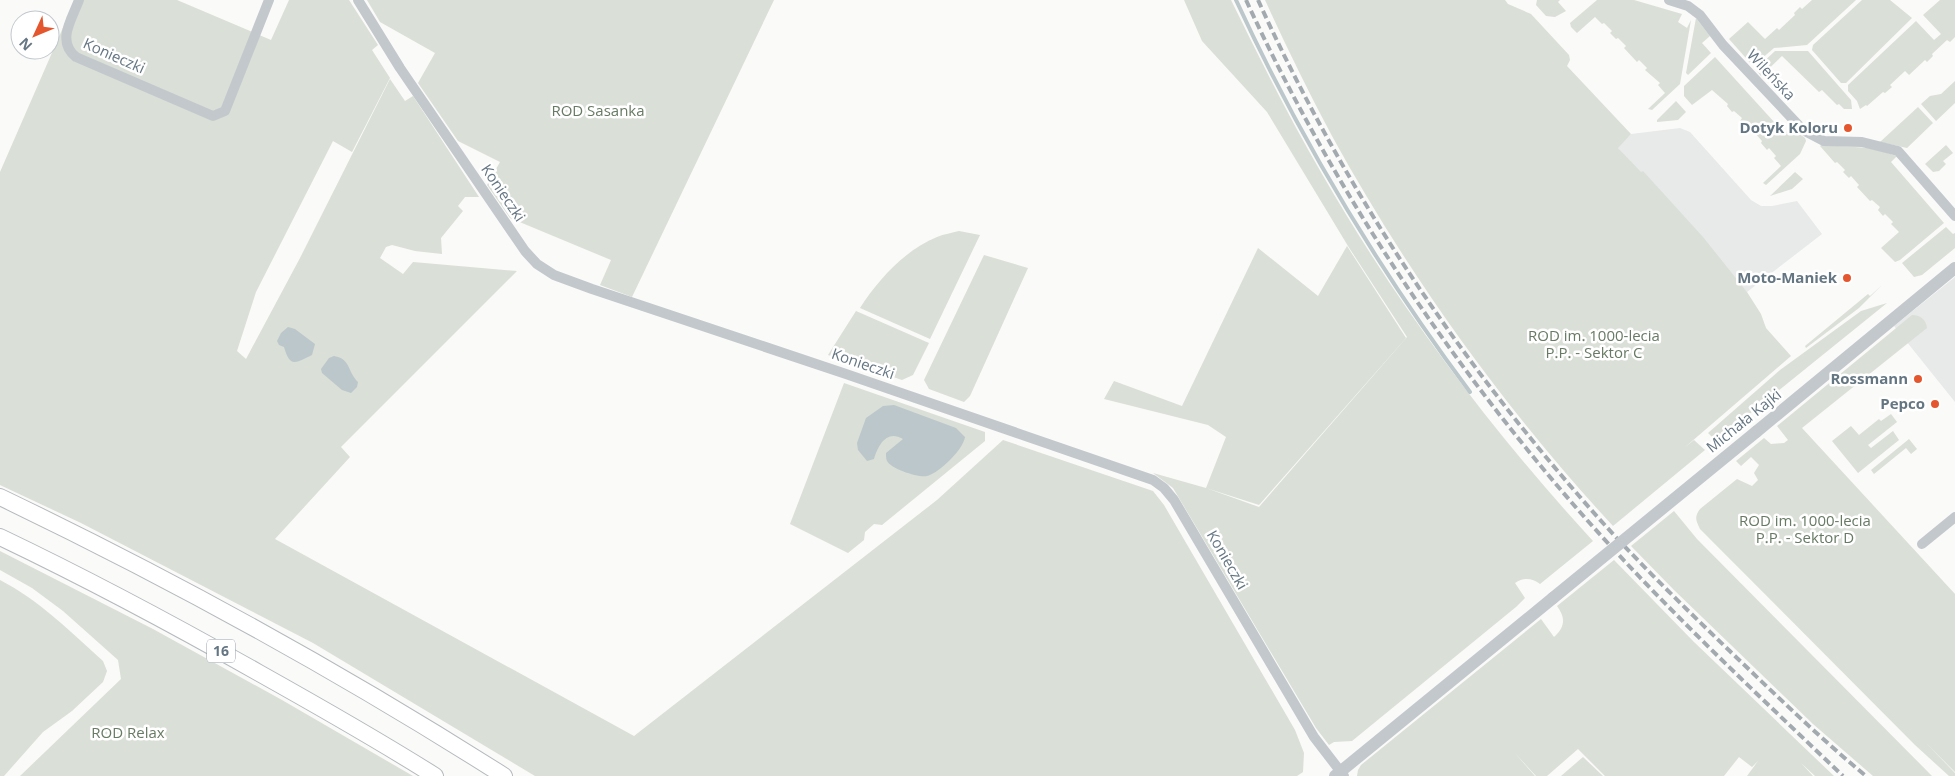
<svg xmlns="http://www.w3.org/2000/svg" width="1955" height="776" font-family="'Open Sans',sans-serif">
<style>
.built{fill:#e8e9e9}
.green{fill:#dadfd7}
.water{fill:#bbc7cb}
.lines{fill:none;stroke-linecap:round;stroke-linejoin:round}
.stream{stroke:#bbc7cb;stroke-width:4}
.primary-casing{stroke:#b5babe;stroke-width:18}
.minor{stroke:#c3c8cc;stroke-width:10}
.tertiary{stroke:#c3c8cc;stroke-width:12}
.primary{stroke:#fff;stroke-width:16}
.rail{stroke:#a2aab0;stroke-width:4;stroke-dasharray:8 4;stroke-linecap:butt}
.tertiary-bridge{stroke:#c3c8cc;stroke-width:12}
.poi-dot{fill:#e4572e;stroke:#fff;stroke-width:2}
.labels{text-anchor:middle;stroke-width:5;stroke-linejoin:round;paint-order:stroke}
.shield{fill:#fff;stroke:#939fa8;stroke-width:1}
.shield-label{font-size:14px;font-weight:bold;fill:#657683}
.street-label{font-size:15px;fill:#657683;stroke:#fff}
.park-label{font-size:15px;fill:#687a64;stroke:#fff}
.poi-label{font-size:15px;font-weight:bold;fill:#657683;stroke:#fff;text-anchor:end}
</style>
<rect width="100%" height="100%" fill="#fafaf8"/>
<path class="built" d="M1680 128 1690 132 1751 200 1761 206H1772L1797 201 1822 234 1747 292 1617 147 1631 134Z
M1955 277V402L1894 326Z"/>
<path class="green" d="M75 0H177L271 40 289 0H349L378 45 372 50 390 78 352 152 333 141 256 292 237 351 246 359 300 258 390 79 405 101 413 96 479 197H465L458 206 463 211 441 238 442 254 415 251 392 245 386 247 380 258 403 274 413 262 517 271 341 447 350 457 275 539 634 736 937 500 1003 440 1153 491 1164 505 1295 730 1304 753 1303 772 1297 776H535L313 643 81 523 0 485V172Z
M367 0H774L632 297 600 285 611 260 510 218 487 185 500 162 458 141 418 83 435 53 380 22Z
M1184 0H1231C1260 59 1289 118 1322 174 1398 306 1490 429 1593 541L1540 584C1532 578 1524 577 1515 583L1525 598 1516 607 1352 741 1334 742 1329 745 1316 728 1173 488 1153 473 1206 488 1259 507 1407 337 1348 246 1267 112 1202 41Z
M1265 0H1505L1508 4 1531 14 1569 55 1570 60 1567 66 1631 134 1618 148 1641 172 1643 171 1703 237 1747 292 1761 314 1766 328 1791 356 1684 448 1694 440 1705 450 1613 526C1504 408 1409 276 1332 136 1308 91 1286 46 1265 0Z
M1537 0H1560L1558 2 1566 11 1555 17 1546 16 1536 5Z
M1597 0H1634L1682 14 1678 22 1687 28 1691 20 1680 84 1652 110 1648 109 1665 93 1658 85 1660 83 1645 70 1647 68 1639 60 1637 62 1624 48 1626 46 1618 38 1616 39 1610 33 1612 31 1604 23 1602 24 1595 17 1577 33 1571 27 1570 23Z
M1812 0H1856L1807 45 1774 48 1753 66 1729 39 1748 22 1765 39 1777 28 1779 30 1795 15 1794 13 1800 7 1802 9Z
M1862 0H1890L1912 18 1846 83H1841L1812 50 1813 45Z
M1940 0H1955V37L1950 42 1947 40 1932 54 1933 56 1927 62 1925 60 1909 75 1905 71 1890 85 1892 87 1885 93 1883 92 1867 106 1866 105 1860 109 1857 101 1848 91V85L1916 21 1934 40 1941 34 1923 15Z
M1696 18 1710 36 1702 43 1711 53 1688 75 1686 73Z
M1775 51H1808L1851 100 1852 109H1844L1839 104 1837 105 1822 90 1819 92 1782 56 1761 76 1757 71V68Z
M1715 57 1784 133 1793 129 1805 138 1806 141 1800 154 1766 185 1763 183 1781 166 1774 158 1776 156 1769 148 1767 150 1761 143 1762 141 1755 133 1753 135 1740 121 1742 118 1734 111 1732 112 1727 106 1728 104 1712 90 1692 105 1684 96V86Z
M1955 81V103L1936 121 1921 104 1930 96 1941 94Z
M1676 101 1686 112 1678 120 1657 122V120Z
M1918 107 1933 123 1907 148 1880 142Z
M1821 145 1871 148 1897 156 1891 162 1944 223 1900 260 1895 262 1881 248 1899 232 1891 224 1893 222 1885 214 1883 216 1878 210 1880 207 1872 200 1870 201 1857 187 1859 185 1851 176 1849 178 1843 172 1845 170 1837 162 1835 163 1820 146Z
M1946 145 1953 153 1943 161 1946 164 1939 171 1933 172 1925 164Z
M1795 172 1803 179 1792 189 1770 196Z
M1946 227 1953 234 1955 233V248L1922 275 1914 277 1902 263Z
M959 231 980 235 930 339 860 308C878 280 905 250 937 237 944 234 952 233 959 231Z
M1347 246 1406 338 1259 505 1206 488 1226 437 1208 425 1104 399 1114 381 1182 406 1258 248 1318 296Z
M984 255 1028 268 970 396 964 402 929 389 924 380Z
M1882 285 1859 308 1806 348 1805 346 1868 294 1870 296Z
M1887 303 1716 441 1708 433 1780 370 1861 311Z
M856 311 929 343 913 375 902 380 828 355Z
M1912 315C1920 315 1926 319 1927 328L1802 428 1955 594V772L1925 742 1955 773V776H1949L1915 745 1700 529C1696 521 1694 517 1700 509L1737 479 1752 486 1758 480 1754 473 1759 465 1751 457 1741 466 1736 461 1764 438 1771 444 1784 443 1788 440 1777 426Z
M844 383 985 432V441L882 525 874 524 865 532 864 540 848 553 790 524Z
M1891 414 1897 422 1868 445 1871 448 1893 431 1899 440 1858 473 1832 441 1851 426 1859 435 1879 419 1881 421Z
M1909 439 1917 449 1911 454 1906 448 1874 474 1871 470Z
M1674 511 1697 539 1932 776H1873L1813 724 1674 590 1631 546Z
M0 551 153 629 282 700 413 776H20L121 679 118 660 63 611 32 588 0 570Z
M1614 560 1694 642 1834 776H1815L1801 763 1813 776H1747L1758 761 1752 767 1739 757 1724 776H1605L1578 749 1547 776H1536L1514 752 1535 776H1357L1358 770 1361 765 1541 619 1554 637C1565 627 1566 618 1557 606Z
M0 580C39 600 71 632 103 661L107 671 103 682 72 711 43 732 4 776H0Z
M1583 757 1603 776H1561Z"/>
<path class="water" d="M288 327 295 329 315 344 312 355C294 364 290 367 284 347L279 345 277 341 281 333Z
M334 356C351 359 347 371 358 382L357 387 351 393 342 390 322 373 321 369 329 358Z
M894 405 956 428 965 437C963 450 939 473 927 476 919 478 891 469 887 461 886 459 886 456 886 453L903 439C887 429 878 445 874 459L867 461 858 450 857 443 866 418 883 406Z"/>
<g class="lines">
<path class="stream" d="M1236 0C1300 139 1379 270 1470 392"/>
<defs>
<path id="primary" d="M0 497C173 580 342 673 504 776
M0 537C88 579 174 625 259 673 318 706 378 740 435 776"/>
</defs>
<use href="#primary" class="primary-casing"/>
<path class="minor" d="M79 0C72 19 56 41 76 57L213 116 225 111 269 0
M358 0 400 68 525 251 537 264 554 275 592 289 846 374 1153 480 1164 488 1174 500 1314 737 1344 776
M1669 0 1688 6 1700 15 1723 45 1803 130 1824 141 1862 142 1898 151 1955 216
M1922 544 1955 517"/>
<path class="tertiary" d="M1756 432 1955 268
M1335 776 1553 598"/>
<use href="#primary" class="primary"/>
<path class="rail" d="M1246 0C1333 189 1450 365 1587 520 1668 611 1756 693 1843 776
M1258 0C1340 181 1450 348 1580 497 1629 554 1683 606 1737 658 1779 698 1821 739 1866 776"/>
<path class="tertiary-bridge" d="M1553 598 1756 432"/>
</g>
<g class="poi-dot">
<circle cx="1848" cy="128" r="5"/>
<circle cx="1847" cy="278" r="5"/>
<circle cx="1918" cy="379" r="5"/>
<circle cx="1935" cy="404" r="5"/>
</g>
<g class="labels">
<rect class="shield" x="207" y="639.5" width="28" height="23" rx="4"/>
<g class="shield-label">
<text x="221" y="656">16</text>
</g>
<g class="street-label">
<text transform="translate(114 56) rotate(24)" y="5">Konieczki</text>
<text transform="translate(1771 75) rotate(47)" y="5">Wileńska</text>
<text transform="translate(503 193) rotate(56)" y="5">Konieczki</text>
<text transform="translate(863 364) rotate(19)" y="5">Konieczki</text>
<text transform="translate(1744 421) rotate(-39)" y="5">Michała Kajki</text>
<text transform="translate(1227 560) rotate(60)" y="5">Konieczki</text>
</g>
<g class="park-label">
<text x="598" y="116">ROD Sasanka</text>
<text x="1594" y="341">ROD im. 1000-lecia<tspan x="1594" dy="17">P.P. - Sektor C</tspan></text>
<text x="1805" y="526">ROD im. 1000-lecia<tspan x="1805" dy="17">P.P. - Sektor D</tspan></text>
<text x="128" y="738">ROD Relax</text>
</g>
<g class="poi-label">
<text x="1838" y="133">Dotyk Koloru</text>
<text x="1837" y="283">Moto-Maniek</text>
<text x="1908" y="384">Rossmann</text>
<text x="1925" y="409">Pepco</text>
</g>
</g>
<g transform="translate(35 35) rotate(226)"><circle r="24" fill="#ffffff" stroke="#c1c8cd"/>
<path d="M0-4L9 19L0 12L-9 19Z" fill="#e4572e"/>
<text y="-8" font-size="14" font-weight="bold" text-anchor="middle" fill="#657683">N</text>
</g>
</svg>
